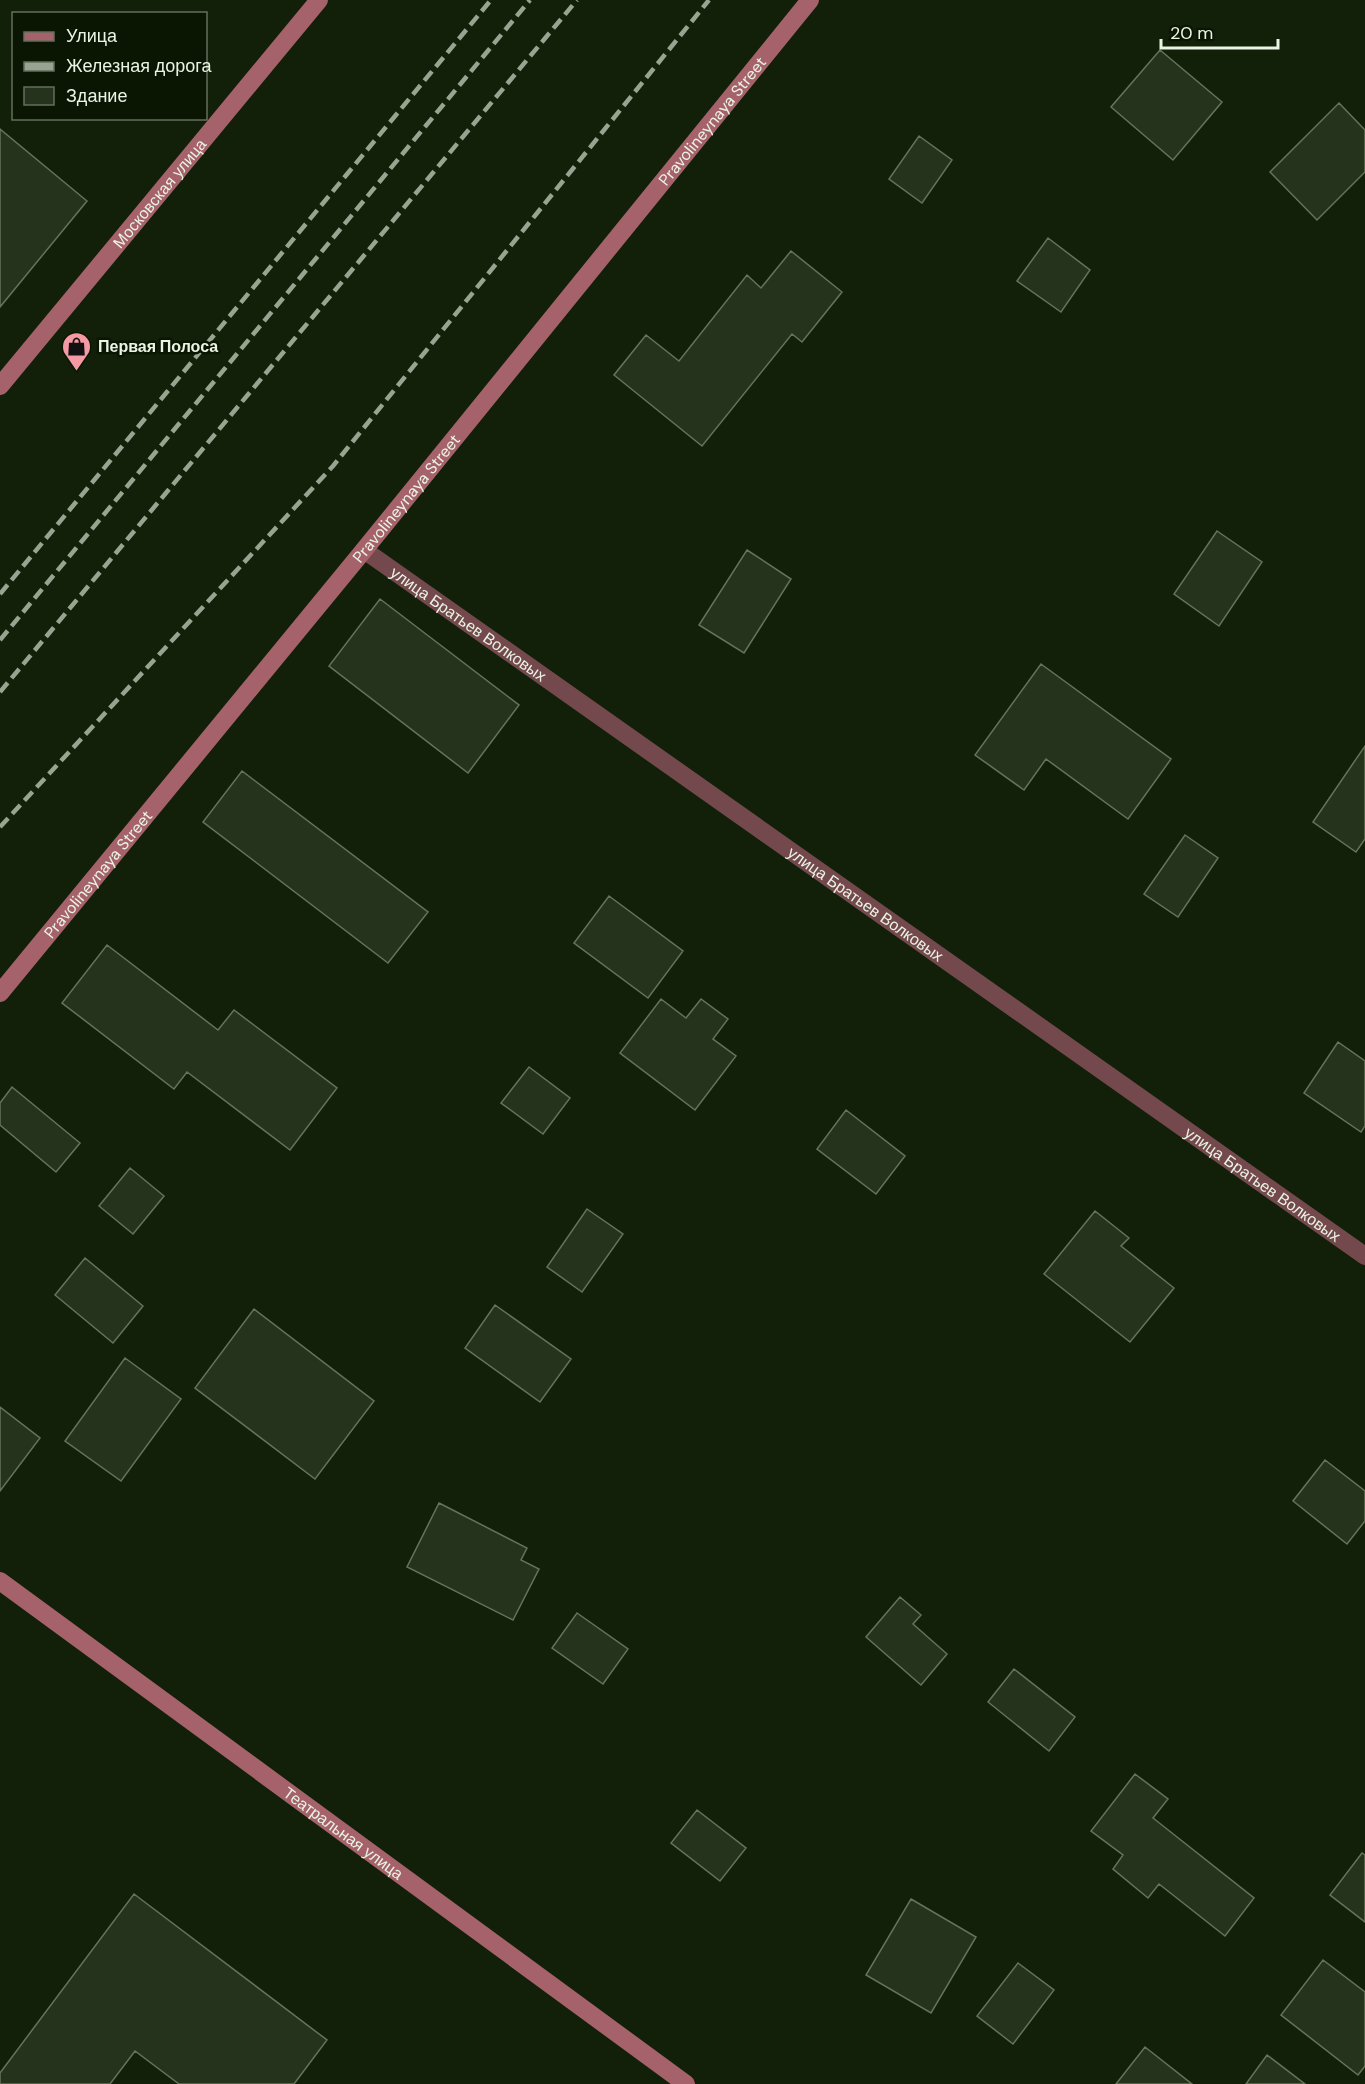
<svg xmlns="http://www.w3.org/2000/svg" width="1365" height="2084" font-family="'DM Sans',sans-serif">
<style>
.building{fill:#26331c;stroke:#647459;stroke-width:1.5}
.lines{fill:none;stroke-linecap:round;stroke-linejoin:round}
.street{stroke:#73494e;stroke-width:18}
.secondary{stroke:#a5626b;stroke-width:18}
.rail{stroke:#98a391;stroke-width:4.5;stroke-dasharray:12 6;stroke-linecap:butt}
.labels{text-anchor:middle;stroke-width:5;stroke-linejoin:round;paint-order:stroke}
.street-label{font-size:16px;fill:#eaf3e4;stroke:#0a1602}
.poi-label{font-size:16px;font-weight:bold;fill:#eaf3e4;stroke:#0a1602;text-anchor:start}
</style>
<rect width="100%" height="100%" fill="#132009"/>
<path class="building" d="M1160 50 1222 102 1173 160 1111 107Z
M1339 103 1365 130V172L1317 220 1270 172Z
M0 129 87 201 0 307Z
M919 136 952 160 922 203 889 179Z
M1048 238 1090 270 1061 312 1017 281Z
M791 251 842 292 802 342 792 334 702 446 614 375 646 335 679 361 747 275 761 288Z
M1217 531 1262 562 1219 626 1174 594Z
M747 550 791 579 744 653 699 625Z
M380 599 519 705 468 773 329 666Z
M1041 664 1171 759 1128 819 1046 759 1024 790 975 755Z
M1365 746V839L1356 852 1313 822Z
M242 771 428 912 388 963 203 822Z
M1185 835 1218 858 1178 917 1144 894Z
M609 896 683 951 648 998 574 943Z
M107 945 218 1030 234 1010 337 1088 290 1150 187 1072 174 1089 62 1003Z
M661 999 686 1018 701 999 728 1019 713 1039 736 1056 695 1110 620 1053Z
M1338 1042 1365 1061V1126L1361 1132 1304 1093Z
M529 1067 570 1098 543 1134 501 1103Z
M12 1087 80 1143 56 1172 0 1125V1103Z
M846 1110 905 1156 876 1194 817 1149Z
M130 1168 164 1196 133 1234 99 1206Z
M587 1209 623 1234 582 1292 547 1267Z
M1095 1211 1129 1238 1121 1246 1174 1288 1130 1342 1044 1274Z
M85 1258 143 1306 113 1343 55 1295Z
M495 1305 571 1359 540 1402 465 1348Z
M254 1309 374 1401 315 1479 195 1388Z
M125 1358 181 1399 121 1481 65 1441Z
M0 1407 40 1438 0 1491Z
M1325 1460 1365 1491V1521L1347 1544 1293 1501Z
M439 1503 527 1548 521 1560 539 1569 513 1620 407 1567Z
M900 1597 921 1615 913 1624 947 1654 921 1685 866 1637Z
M577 1613 628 1649 603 1684 552 1648Z
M1014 1669 1075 1717 1049 1751 988 1702Z
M1135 1774 1168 1799 1153 1818 1254 1898 1225 1936 1159 1884 1148 1898 1113 1869 1123 1855 1091 1831Z
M697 1810 746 1848 720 1881 671 1843Z
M1362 1853 1365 1855V1922L1330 1895Z
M134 1894 327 2040 294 2084H179L135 2051 110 2084H0V2073Z
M911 1899 976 1937 931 2013 866 1975Z
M1323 1960 1365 1992V2066L1358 2075 1281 2015Z
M1018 1963 1054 1990 1013 2044 977 2016Z
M1145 2047 1192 2084H1116Z
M1267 2055 1305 2084H1246Z"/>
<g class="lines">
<path class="street" id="s1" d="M364 550 1365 1256"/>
<g class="secondary">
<path id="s2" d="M0 386 319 0"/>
<path id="s3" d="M0 993 364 550 810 0"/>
<path id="s4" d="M0 1581 686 2084"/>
</g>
<path class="rail" d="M0 594 491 0
M0 640 530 0
M0 692 577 0
M0 827 333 466 709 0"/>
</g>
<defs>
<symbol id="shop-pin" viewBox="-11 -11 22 30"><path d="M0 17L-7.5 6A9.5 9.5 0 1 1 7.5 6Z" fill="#f49aa5" stroke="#0a1602"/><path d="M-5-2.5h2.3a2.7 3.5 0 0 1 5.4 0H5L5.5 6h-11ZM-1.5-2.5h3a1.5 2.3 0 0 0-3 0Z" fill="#111"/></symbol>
</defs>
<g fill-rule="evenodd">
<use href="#shop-pin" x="60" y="330" width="33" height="45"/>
</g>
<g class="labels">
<g class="street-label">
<text dy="6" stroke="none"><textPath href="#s3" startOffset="1126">Pravolineynaya Street</textPath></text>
<text dy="6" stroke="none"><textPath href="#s2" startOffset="250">Московская улица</textPath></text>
<text dy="6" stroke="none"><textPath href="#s3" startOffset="640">Pravolineynaya Street</textPath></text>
<text dy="6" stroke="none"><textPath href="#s1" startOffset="128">улица Братьев Волковых</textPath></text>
<text dy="6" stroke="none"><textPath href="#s3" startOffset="154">Pravolineynaya Street</textPath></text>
<text dy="6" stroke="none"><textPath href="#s1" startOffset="614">улица Братьев Волковых</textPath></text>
<text dy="6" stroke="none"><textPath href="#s1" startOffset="1100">улица Братьев Волковых</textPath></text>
<text dy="6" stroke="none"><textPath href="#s4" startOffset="426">Театральная улица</textPath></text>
</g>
<g class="poi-label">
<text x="98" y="352">Первая Полоса</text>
</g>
</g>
<rect x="12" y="12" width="195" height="108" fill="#0a1602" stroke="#646e5c" stroke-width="1.5"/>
<rect x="24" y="32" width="30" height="9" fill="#a5626b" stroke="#646e5c" stroke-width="1.5"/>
<text x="66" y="42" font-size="18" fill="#eaf3e4">Улица</text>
<rect x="24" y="62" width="30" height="9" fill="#98a391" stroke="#646e5c" stroke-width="1.5"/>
<text x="66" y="72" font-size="18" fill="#eaf3e4">Железная дорога</text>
<rect x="24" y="87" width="30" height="18" fill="#26331c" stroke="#646e5c" stroke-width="1.5"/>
<text x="66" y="102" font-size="18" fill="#eaf3e4">Здание</text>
<path d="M1161 39v9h117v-9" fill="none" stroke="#eaf3e4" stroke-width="3"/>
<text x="1170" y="39" font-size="18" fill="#eaf3e4" stroke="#0a1602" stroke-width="4.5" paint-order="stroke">20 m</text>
</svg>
